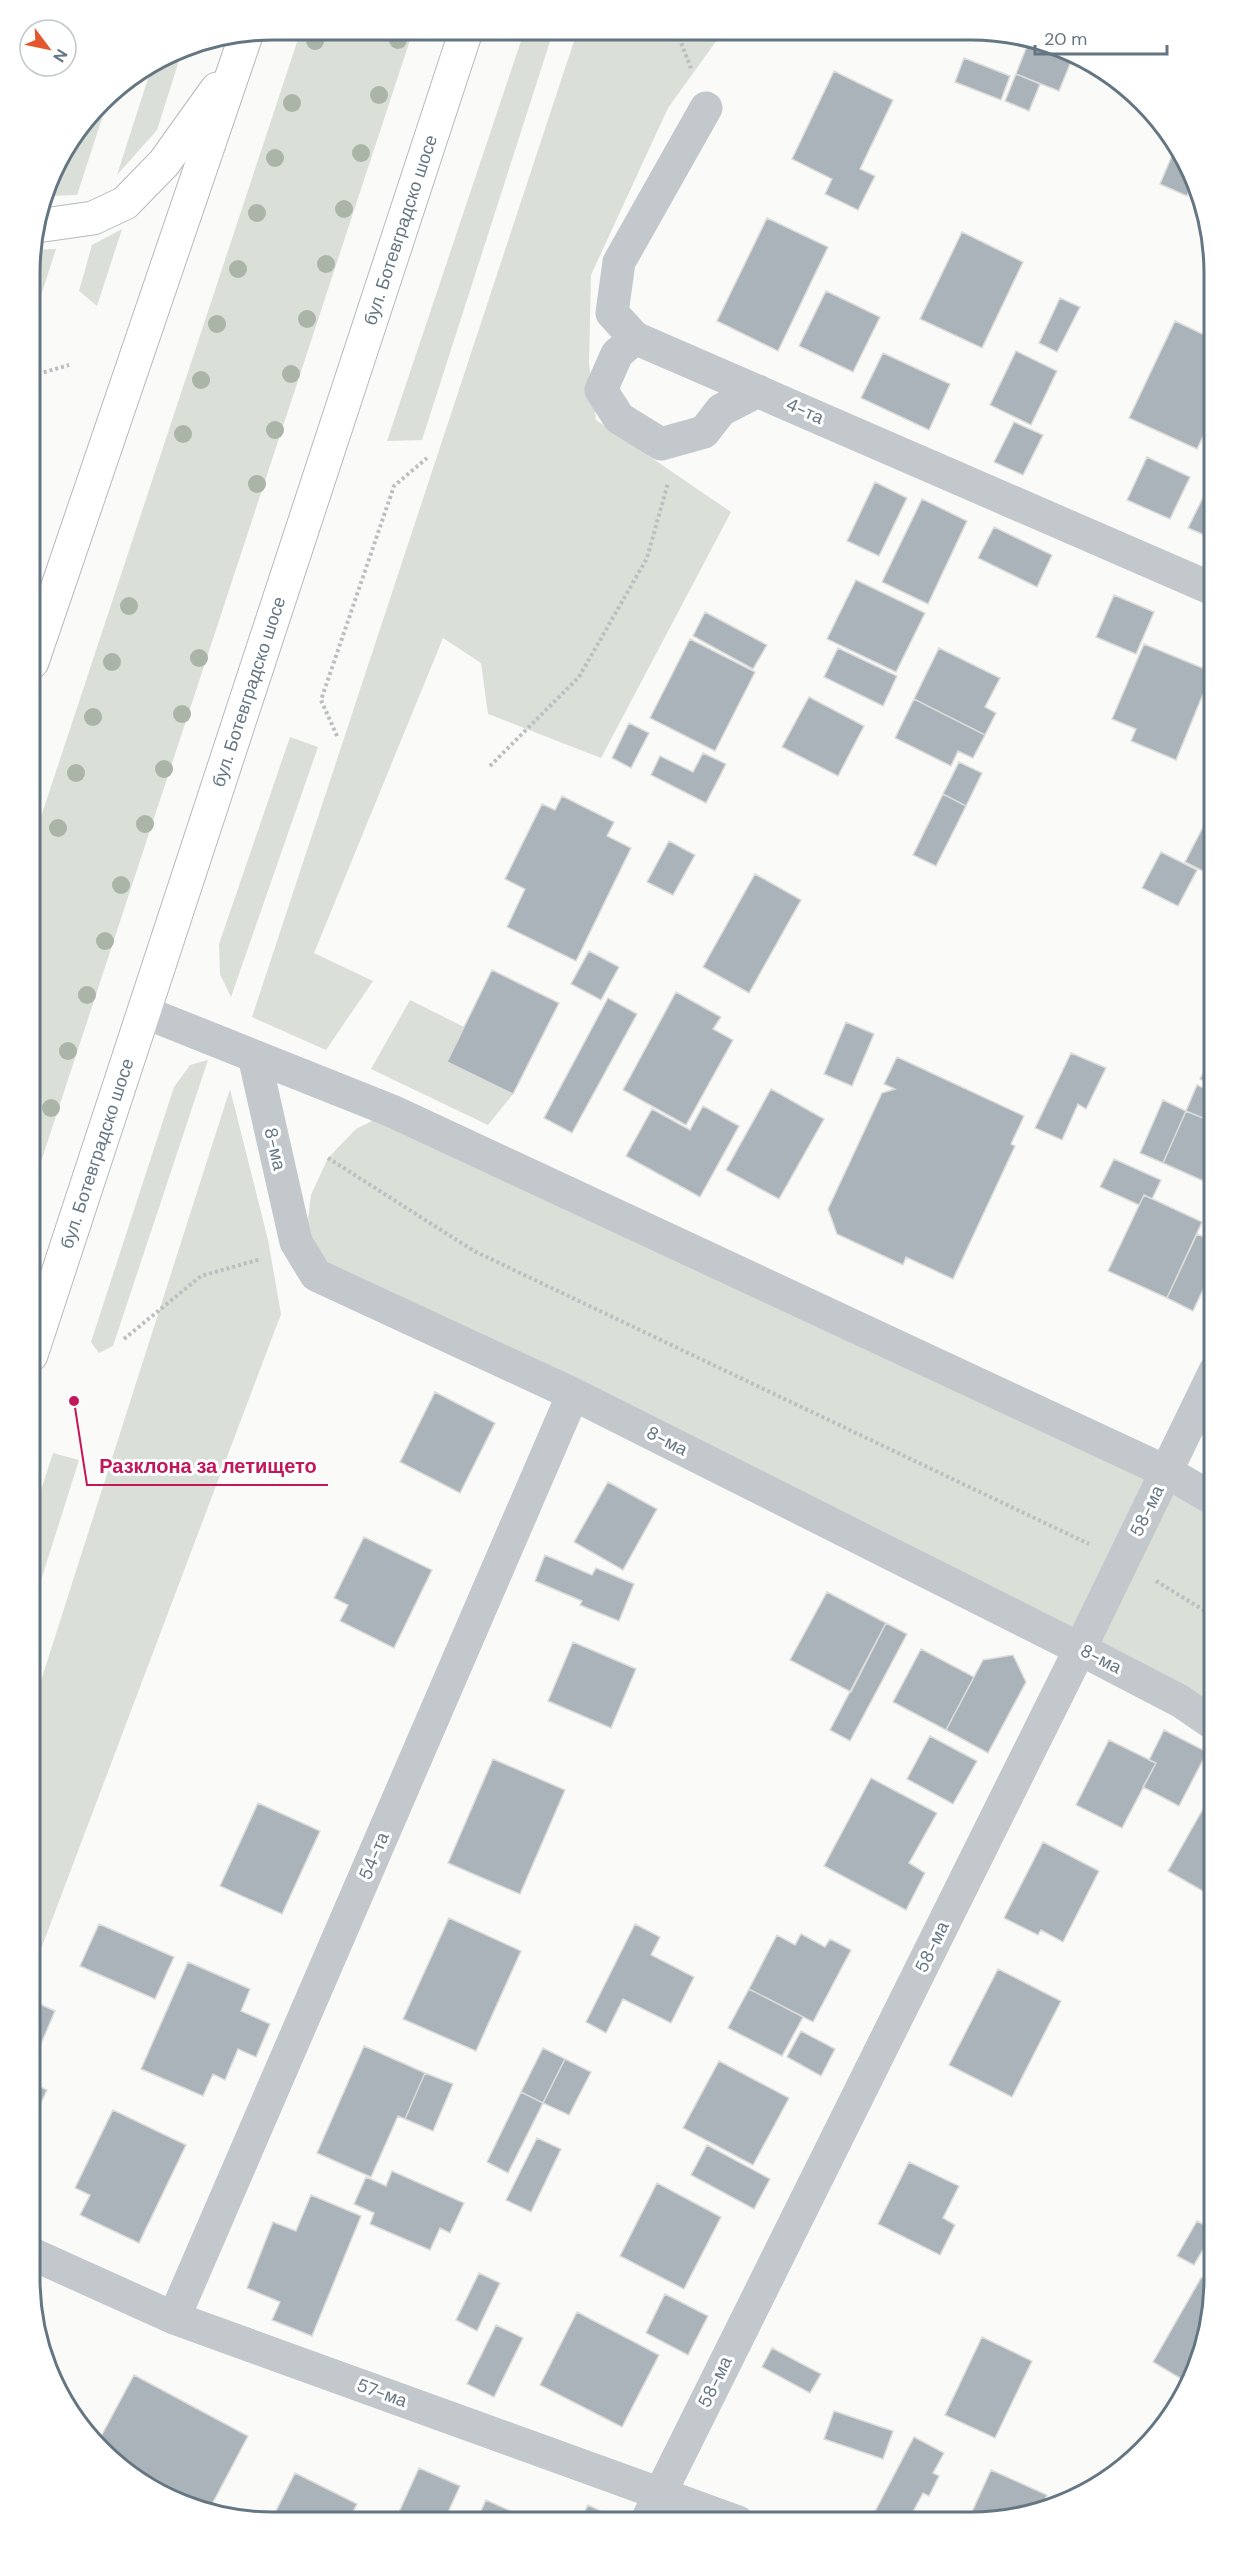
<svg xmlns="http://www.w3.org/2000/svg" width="1245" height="2553" font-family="'DM Sans',sans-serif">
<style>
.green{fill:#dadfd7}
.building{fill:#aab3b9;stroke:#dcdcda;stroke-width:1.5}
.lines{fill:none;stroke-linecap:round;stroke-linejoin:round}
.major-casing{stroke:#b5babe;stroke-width:35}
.path{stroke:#bbbfc2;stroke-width:4;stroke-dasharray:3 3;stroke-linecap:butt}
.minor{stroke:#c3c8cc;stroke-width:33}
.major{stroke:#fff;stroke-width:33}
.tree{fill:#aab4a7}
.labels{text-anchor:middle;stroke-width:6;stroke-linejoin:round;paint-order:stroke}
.street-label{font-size:18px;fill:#657683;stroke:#fff}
.rim{fill:none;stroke:#657683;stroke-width:3}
.leader{fill:none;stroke:#c2185b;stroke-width:2}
.callout-dot{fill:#c2185b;stroke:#fff;stroke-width:2}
.callout-label{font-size:20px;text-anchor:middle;font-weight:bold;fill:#c2185b;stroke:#fff;stroke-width:6;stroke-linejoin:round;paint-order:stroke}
</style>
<rect width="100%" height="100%" fill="#fafaf8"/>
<path class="green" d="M301 30 413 31 31 1192V847Z
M524 32H553L422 440 387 441Z
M577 32 722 33 668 108 591 275 589 363 596 420 731 512 601 758 488 714 481 663 443 638 314 953 373 981 326 1050 252 1017Z
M181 48H183L157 130 117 175 152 66Z
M110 94 77 195 46 196 55 165Z
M122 229 97 306 79 291 92 245Z
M56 249 32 323V250Z
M290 737 318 747 231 997 220 974 219 944Z
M410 1000 464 1027 447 1062 513 1094 488 1125 371 1069Z
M208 1060 113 1346 99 1353 91 1342 174 1087 190 1065Z
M230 1089 268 1240 281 1314 30 1978 31 1712Z
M392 1111 1215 1500V1725L316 1275 306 1236 311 1195 328 1158 356 1129Z
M53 1453 79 1460 31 1612V1521Z"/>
<path class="building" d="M985 34 1008 35 1005 42Z
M1029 41 1072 59 1059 91 1016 74Z
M964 58 1010 76 1001 100 955 82Z
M834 71 893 100 860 169 875 176 858 210 825 194 832 179 792 159Z
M1016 74 1040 84 1029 111 1005 101Z
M1177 144 1194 179 1187 196 1160 184Z
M767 218 828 247 778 351 717 321Z
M962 232 1023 262 982 348 920 319Z
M826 291 880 317 853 372 799 346Z
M1060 298 1080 307 1057 352 1039 343Z
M1175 321 1215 340V411L1197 449 1129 418Z
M1016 351 1057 371 1031 425 990 405Z
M883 353 950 384 929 430 861 398Z
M1014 422 1043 435 1023 475 994 462Z
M1147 457 1190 477 1170 519 1127 500Z
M1214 475H1215L1214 539 1188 528Z
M875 482 907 498 879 556 847 541Z
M922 499 967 521 928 604 882 582Z
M994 527 1052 555 1037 587 978 558Z
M856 580 925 613 896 672 827 639Z
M1114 595 1154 612 1136 654 1096 637Z
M705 612 767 645 753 669 693 636Z
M690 639 755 672 715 751 650 718Z
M1144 644 1212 672 1176 760 1131 741 1136 729 1112 719Z
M838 648 897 676 883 706 824 677Z
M939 648 1000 678 985 707 996 713 985 735 914 699Z
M809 697 864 726 838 776 782 747Z
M914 699 985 735 973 758 958 751 951 766 895 738Z
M629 723 649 733 631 768 612 758Z
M703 753 726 764 706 803 651 775 660 756 693 772Z
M959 762 982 773 966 806 943 794Z
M943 794 966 806 936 866 913 855Z
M562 796 614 822 607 836 631 848 576 961 507 927 525 889 505 879 542 804 555 810Z
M1214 806 1215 807V877L1185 862Z
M669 841 695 855 673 895 647 882Z
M1161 852 1197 870 1178 906 1142 888Z
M755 874 801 900 749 993 703 967Z
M589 951 619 967 601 1000 571 984Z
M492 970 559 1003 513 1094 447 1062Z
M676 992 721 1017 713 1029 733 1040 686 1125 623 1090Z
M608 998 637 1014 572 1133 544 1118Z
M846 1022 874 1034 852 1086 824 1074Z
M1215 1052V1087L1200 1079Z
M1071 1053 1106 1068 1086 1109 1078 1104 1062 1140 1035 1128Z
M897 1057 1024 1116 1011 1144 1015 1146 953 1279 906 1257 903 1265 837 1234 828 1209 882 1093 895 1089 884 1084Z
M1197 1085 1215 1093V1123L1186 1111Z
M771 1089 824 1119 779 1199 726 1170Z
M1163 1100 1186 1111 1163 1163 1140 1153Z
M703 1106 739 1126 700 1197 626 1156 652 1109 690 1130Z
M1186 1111 1215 1123V1186L1163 1163Z
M1114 1159 1161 1180 1152 1199 1144 1195 1139 1205 1100 1187Z
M1144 1195 1202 1222 1167 1298 1108 1271Z
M1197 1234 1215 1242V1264L1193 1311 1167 1298Z
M435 1392 495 1423 460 1493 400 1462Z
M608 1482 657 1509 623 1570 574 1542Z
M364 1537 432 1570 394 1648 340 1621 348 1605 334 1598Z
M545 1555 592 1575 596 1568 634 1584 619 1621 580 1605 582 1601 535 1581Z
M827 1592 886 1623 851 1692 790 1660Z
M886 1623 907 1634 850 1741 830 1730Z
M573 1642 636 1669 611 1728 548 1701Z
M921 1649 974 1677 946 1730 893 1702Z
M1013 1655 1026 1682 988 1753 946 1730 983 1660Z
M1164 1730 1207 1752 1179 1806 1143 1787 1156 1763 1149 1760Z
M930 1736 977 1761 953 1804 907 1779Z
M1109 1740 1156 1763 1122 1828 1076 1805Z
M493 1759 565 1790 520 1894 448 1863Z
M871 1778 937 1813 909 1863 925 1873 906 1910 824 1866Z
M258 1803 320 1831 282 1914 220 1886Z
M1203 1809 1215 1816V1898L1168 1871Z
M1043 1842 1099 1871 1063 1942 1041 1930 1038 1935 1004 1918Z
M449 1918 521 1951 476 2051 403 2019Z
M99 1924 174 1957 155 1999 80 1966Z
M635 1924 660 1937 651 1955 694 1977 671 2023 623 1999 606 2033 586 2022Z
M801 1934 825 1947 830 1939 851 1950 813 2022 749 1989 777 1935 795 1945Z
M188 1962 250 1989 241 2011 270 2024 256 2057 238 2049 225 2080 213 2074 203 2096 141 2069Z
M998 1969 1061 2001 1012 2097 949 2065Z
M749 1989 803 2017 782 2056 728 2028Z
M33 2001 55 2011 37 2053 30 2051V2007Z
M801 2031 835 2049 821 2076 787 2057Z
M364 2046 425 2073 405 2119 398 2116 371 2177 317 2153Z
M543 2048 565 2059 543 2103 521 2092Z
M565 2059 591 2072 569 2115 543 2103Z
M719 2061 789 2098 753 2165 683 2128Z
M425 2073 453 2084 433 2131 405 2119Z
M30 2082 47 2090 30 2126Z
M521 2092 543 2103 508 2173 487 2162Z
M113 2110 186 2145 139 2243 80 2215 90 2195 75 2188Z
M537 2138 561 2149 531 2212 506 2200Z
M707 2145 770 2179 754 2209 691 2175Z
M909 2162 959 2186 943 2218 955 2225 940 2255 878 2224Z
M392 2171 464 2203 450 2233 440 2228 430 2250 370 2224 374 2213 354 2204 366 2177 386 2186Z
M657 2183 721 2217 684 2289 620 2256Z
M311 2195 361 2216 312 2336 272 2320 280 2302 247 2288 273 2222 296 2231Z
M1197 2221 1214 2231 1194 2265 1177 2256Z
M479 2273 500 2283 477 2331 456 2320Z
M1214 2275V2296L1197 2372 1190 2384 1153 2362 1201 2278Z
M665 2294 708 2316 688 2355 646 2333Z
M577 2312 659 2355 622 2427 540 2385Z
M496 2325 523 2338 494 2397 467 2384Z
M982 2337 1032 2361 995 2438 945 2415Z
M772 2348 821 2374 810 2393 762 2367Z
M134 2375 248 2436 210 2508 103 2452 97 2444Z
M834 2411 893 2431 883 2459 824 2439Z
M914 2437 944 2453 933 2473 939 2476 929 2496 923 2493 907 2523H869Z
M419 2468 460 2486 444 2521H395Z
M991 2470 1047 2495 1039 2512 967 2523Z
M295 2473 357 2504 348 2521H271Z
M486 2500 535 2522H476Z
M588 2505 603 2512 607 2522H580Z"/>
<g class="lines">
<defs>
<g id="major">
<path d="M37 226 93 218 125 203 164 163 217 89"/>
<path d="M32 662 246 35"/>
<path id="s1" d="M31 1355 466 31"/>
</g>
</defs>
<use href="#major" class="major-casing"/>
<path class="path" d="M677 32 692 71
M32 391 38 374 69 365
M337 736 321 700 394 486 427 458
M490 766 579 677 647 558 668 483
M328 1158 474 1251 1089 1544
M124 1339 201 1276 261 1259
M1156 1581 1215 1617
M31 1651 36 1647"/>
<path class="minor" d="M706 108 619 262 612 313 635 338 1215 590
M635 338 617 354 601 390 619 418 661 444 704 432 721 410 758 391
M144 1012 392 1111 1167 1472 1215 1500
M254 1056 296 1242 316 1275 573 1394 1080 1649 1180 1701 1215 1725
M30 2253 174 2318 738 2522
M174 2318 573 1394
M646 2522 1080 1649 1215 1371"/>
<use href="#major" class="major"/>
</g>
<g class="tree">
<circle cx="398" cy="40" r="9"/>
<circle cx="315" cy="41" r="9"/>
<circle cx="379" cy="95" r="9"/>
<circle cx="292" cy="103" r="9"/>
<circle cx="361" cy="153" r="9"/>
<circle cx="275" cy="158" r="9"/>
<circle cx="344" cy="209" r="9"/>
<circle cx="257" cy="213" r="9"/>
<circle cx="326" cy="264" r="9"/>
<circle cx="238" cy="269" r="9"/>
<circle cx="307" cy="319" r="9"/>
<circle cx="217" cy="324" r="9"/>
<circle cx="291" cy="374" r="9"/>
<circle cx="201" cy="380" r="9"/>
<circle cx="275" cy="430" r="9"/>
<circle cx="183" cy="434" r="9"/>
<circle cx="257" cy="484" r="9"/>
<circle cx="129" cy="606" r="9"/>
<circle cx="199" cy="658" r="9"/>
<circle cx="112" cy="662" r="9"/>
<circle cx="182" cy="714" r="9"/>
<circle cx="93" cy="717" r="9"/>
<circle cx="164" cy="769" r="9"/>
<circle cx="76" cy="773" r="9"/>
<circle cx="145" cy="824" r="9"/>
<circle cx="58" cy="828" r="9"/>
<circle cx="121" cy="885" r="9"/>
<circle cx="105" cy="941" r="9"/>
<circle cx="87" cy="995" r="9"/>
<circle cx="68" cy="1051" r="9"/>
<circle cx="51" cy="1108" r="9"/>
</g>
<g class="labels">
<g class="street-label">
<text dy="6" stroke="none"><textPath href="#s1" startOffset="1184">бул. Ботевградско шосе</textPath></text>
<text transform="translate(805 411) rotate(24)" y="6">4-та</text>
<text dy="6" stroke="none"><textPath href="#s1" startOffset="698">бул. Ботевградско шосе</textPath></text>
<text transform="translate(275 1149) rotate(77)" y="6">8-ма</text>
<text dy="6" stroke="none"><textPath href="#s1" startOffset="212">бул. Ботевградско шосе</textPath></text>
<text transform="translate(667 1441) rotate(27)" y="6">8-ма</text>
<text transform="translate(1147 1511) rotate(-64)" y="6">58-ма</text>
<text transform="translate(1101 1659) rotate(27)" y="6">8-ма</text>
<text transform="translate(374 1856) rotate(-67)" y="6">54-та</text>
<text transform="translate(932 1947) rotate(-64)" y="6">58-ма</text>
<text transform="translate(715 2382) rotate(-64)" y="6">58-ма</text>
<text transform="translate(382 2393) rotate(20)" y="6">57-ма</text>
</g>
</g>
<path d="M0 0H1245V2553H0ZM273 40H971A233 233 0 0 1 1204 273V2279A233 233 0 0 1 971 2512H273A233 233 0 0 1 40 2279V273A233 233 0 0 1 273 40Z" fill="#fff" fill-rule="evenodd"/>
<path class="rim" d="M273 40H971A233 233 0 0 1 1204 273V2279A233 233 0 0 1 971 2512H273A233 233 0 0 1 40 2279V273A233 233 0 0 1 273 40Z"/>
<path class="leader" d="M74 1401L87 1485H328"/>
<circle class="callout-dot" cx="74" cy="1401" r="6"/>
<g class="callout-label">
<text x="208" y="1473">Разклона за летището</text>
</g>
<g transform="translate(48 48) rotate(122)"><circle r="28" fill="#ffffff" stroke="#c1c8cd" stroke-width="1.5"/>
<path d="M0-4.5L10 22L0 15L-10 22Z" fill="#e4572e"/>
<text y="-9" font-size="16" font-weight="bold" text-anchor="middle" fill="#657683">N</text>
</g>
<path d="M1035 45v9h132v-9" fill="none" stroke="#657683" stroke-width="3"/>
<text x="1044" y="45" font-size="18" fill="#657683" stroke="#ffffff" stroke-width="4.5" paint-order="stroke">20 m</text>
</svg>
